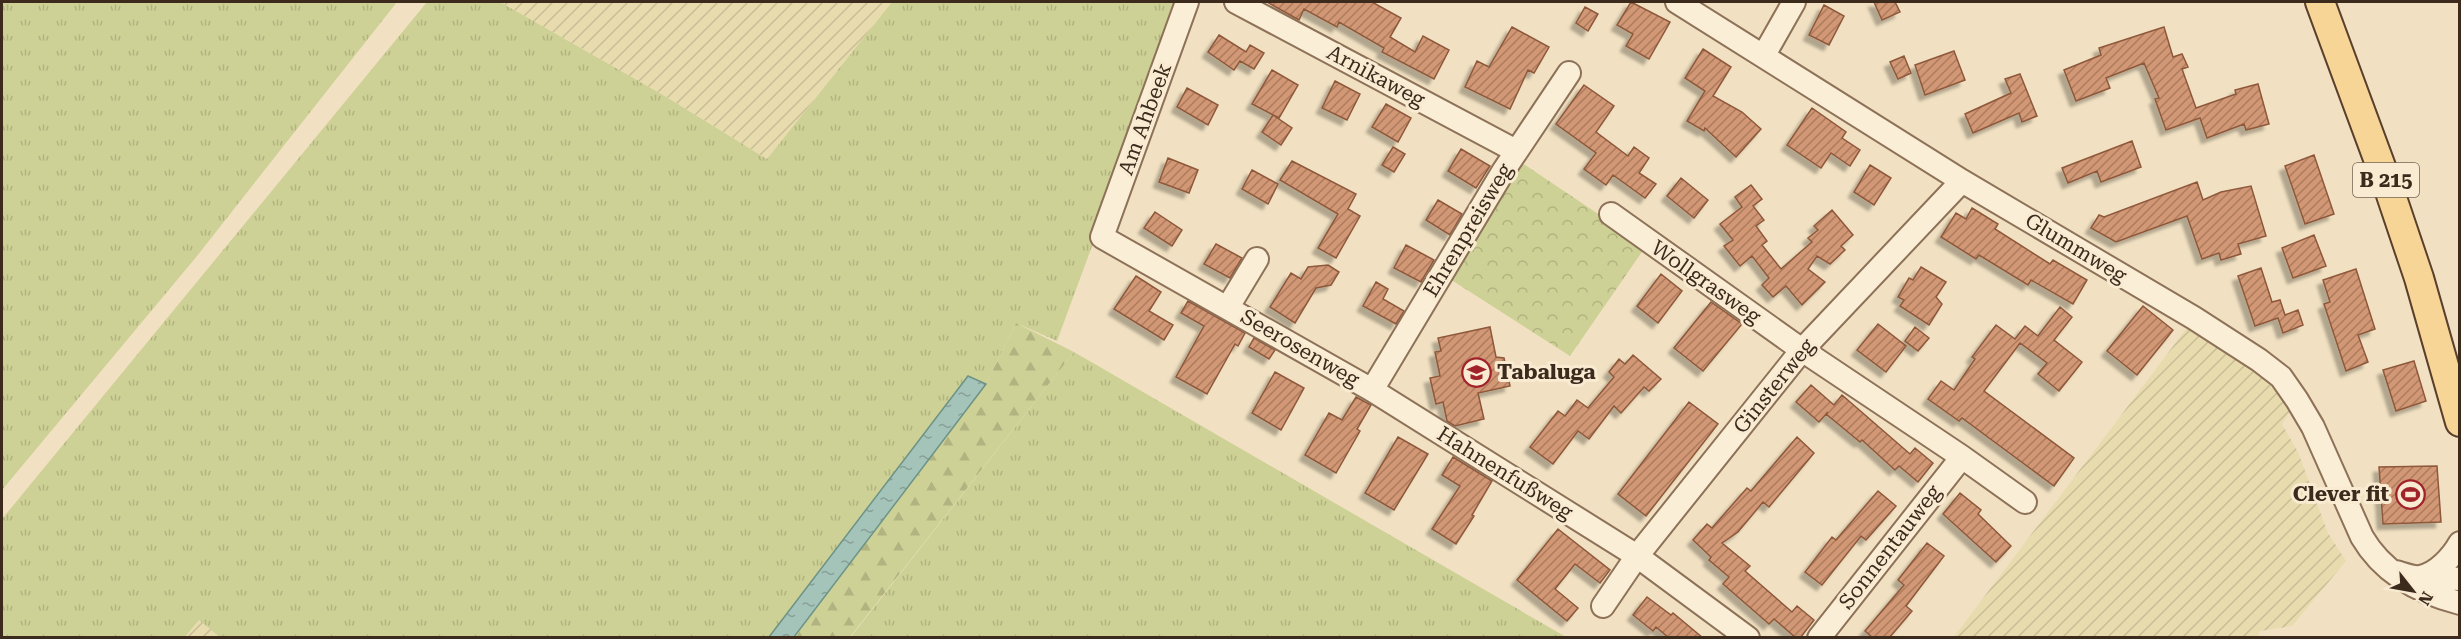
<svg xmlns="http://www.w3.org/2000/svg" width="2461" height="639" font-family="'Roboto Serif',serif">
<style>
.farmland{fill:url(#farmland-furrows)}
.grass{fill:url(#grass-tufts)}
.forest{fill:url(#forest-firs)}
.park{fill:url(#park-crowns)}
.water{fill:url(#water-ripples);stroke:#6b9387;stroke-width:1.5}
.building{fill:url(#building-hatch);stroke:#8e583b;stroke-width:1.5;filter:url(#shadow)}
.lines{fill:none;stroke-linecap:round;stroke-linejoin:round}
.minor-casing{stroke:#8d7158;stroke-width:26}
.major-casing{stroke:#5a3f2c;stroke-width:32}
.minor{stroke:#fbeed6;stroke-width:22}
.major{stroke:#f7d597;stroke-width:28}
.labels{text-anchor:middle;stroke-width:6;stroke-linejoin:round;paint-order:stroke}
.shield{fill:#f8ebd2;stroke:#746453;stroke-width:1.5}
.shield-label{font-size:20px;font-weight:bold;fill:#3c2a1d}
.street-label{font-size:21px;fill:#3c2a1d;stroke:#f8ebd2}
.poi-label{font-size:21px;font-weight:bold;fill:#3c2a1d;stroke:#f8ebd2;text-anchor:start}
</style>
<defs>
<pattern id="farmland-furrows" width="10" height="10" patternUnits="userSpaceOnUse" patternTransform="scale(1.5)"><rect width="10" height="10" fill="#e8dcaf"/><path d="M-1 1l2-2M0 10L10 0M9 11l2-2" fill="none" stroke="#c8bd96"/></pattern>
<pattern id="grass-tufts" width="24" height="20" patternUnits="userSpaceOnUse" patternTransform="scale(1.5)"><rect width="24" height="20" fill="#cdd195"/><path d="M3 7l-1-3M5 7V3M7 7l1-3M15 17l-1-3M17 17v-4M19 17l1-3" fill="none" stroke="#b1b480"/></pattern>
<pattern id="forest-firs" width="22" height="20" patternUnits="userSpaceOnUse" patternTransform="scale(1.5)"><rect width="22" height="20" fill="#cdd195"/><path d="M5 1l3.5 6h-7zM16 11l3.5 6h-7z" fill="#b1b480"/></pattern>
<pattern id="park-crowns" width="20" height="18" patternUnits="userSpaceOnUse" patternTransform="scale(1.5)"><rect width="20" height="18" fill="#cdd195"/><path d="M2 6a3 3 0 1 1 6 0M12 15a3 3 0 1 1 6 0" fill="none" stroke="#b1b480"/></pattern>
<pattern id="water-ripples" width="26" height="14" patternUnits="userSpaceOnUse" patternTransform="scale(1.5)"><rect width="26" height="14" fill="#a5c4b9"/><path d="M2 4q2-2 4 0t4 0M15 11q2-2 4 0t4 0" fill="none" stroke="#889f96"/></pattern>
<pattern id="building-hatch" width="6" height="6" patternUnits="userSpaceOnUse" patternTransform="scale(1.5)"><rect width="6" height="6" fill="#d29775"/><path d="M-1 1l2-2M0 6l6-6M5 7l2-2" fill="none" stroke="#ac7b5f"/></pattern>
<filter id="shadow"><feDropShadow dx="-5.5" dy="5.5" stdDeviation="1.5" flood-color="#0004"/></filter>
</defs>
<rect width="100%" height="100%" fill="#f1e1c2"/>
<path class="farmland" d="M500 2H892L767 159 663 95Z
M2189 325 2297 400 2282 424 2298 452 2328 533 2346 561 2292 626 2260 631 2257 638H1953Z
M199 620 221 637 185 638Z"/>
<path class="grass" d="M2 2H397L197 256 2 490Z
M427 2H500L663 95 767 159 892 2H1182L1057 341 1016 323 986 384 968 376 769 637 221 638 199 620 185 637 2 638V519Z
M1074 352 1566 637 850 638Z"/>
<path class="forest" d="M1016 323 1074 352 850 637 794 638 986 384Z"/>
<path class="park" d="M1519 161 1646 246 1570 356 1450 279Z"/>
<path class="water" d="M968 376 986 384 794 637H769Z"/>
<path class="building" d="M1267 2H1372L1401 18 1390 37 1415 52 1423 36 1449 50 1434 79 1382 52 1384 48 1339 22 1337 27 1304 9 1299 20Z
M1631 2 1670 22 1649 59 1626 46 1633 34 1617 25Z
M1874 2H1895L1900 12 1882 20Z
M1824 5 1844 16 1829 45 1809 35Z
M1585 7 1598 14 1588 31 1576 23Z
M1512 27 1549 47 1534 73 1528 70 1510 109 1465 87 1477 61 1489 67Z
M2164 27 2173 57 2182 54 2188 67 2182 69 2196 108 2236 94 2235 90 2258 84 2269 124 2246 130 2244 124 2207 138 2200 118 2166 130 2155 99 2159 98 2144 63 2106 78 2110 88 2076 101 2064 70 2101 55 2099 48Z
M1219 35 1246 52 1250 45 1264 53 1254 69 1240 61 1234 70 1208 52Z
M1703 49 1731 67 1713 96 1742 112 1761 129 1736 157 1705 128 1704 131 1687 121 1705 91 1685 78Z
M1954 51 1965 80 1925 95 1915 65Z
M1904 56 1911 73 1898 79 1890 62Z
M1272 70 1298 85 1279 118 1252 104Z
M2020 74 2037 116 2022 122 2019 113 1973 133 1965 114 2011 93 2005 79Z
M1335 81 1360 94 1347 120 1322 108Z
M1584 85 1614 106 1596 132 1628 156 1634 147 1649 158 1639 173 1656 184 1645 198 1613 175 1606 185 1584 169 1596 153 1556 124Z
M1187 88 1218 105 1208 125 1177 107Z
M1386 104 1411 118 1398 142 1372 127Z
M1812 108 1846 132 1842 138 1860 150 1850 166 1831 153 1821 168 1787 145Z
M1273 115 1292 128 1281 145 1262 132Z
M2132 141 2141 167 2101 182 2097 171 2068 183 2062 168Z
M1393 147 1405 154 1394 172 1382 165Z
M1461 149 1490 166 1476 188 1448 171Z
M2314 155 2334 214 2305 224 2285 166Z
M1168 158 1198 170 1189 193 1159 182Z
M1292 161 1356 194 1348 209 1360 216 1336 258 1318 248 1338 214 1280 180Z
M1870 165 1891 178 1874 205 1854 192Z
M1252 170 1278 184 1268 204 1242 189Z
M1681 178 1708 200 1694 218 1667 196Z
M2197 182 2203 200 2221 192 2251 186 2266 236 2238 244 2241 254 2221 260 2219 253 2202 259 2187 216 2116 242 2091 228 2099 215 2104 217Z
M1751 185 1762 199 1753 206 1764 220 1756 226 1767 241 1762 245 1781 269 1812 242 1808 238 1818 230 1814 226 1832 210 1853 235 1841 246 1845 250 1830 264 1817 256 1808 269 1825 282 1802 305 1786 286 1773 297 1762 285 1769 278 1752 256 1740 266 1724 246 1733 240 1720 224 1742 207 1735 197Z
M1438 200 1462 214 1450 235 1426 220Z
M1972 208 1998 224 1995 229 2050 264 2053 260 2087 280 2073 304 2031 280 2028 285 1979 255 1976 259 1941 237 1956 213 1966 219Z
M1155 212 1182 230 1172 246 1144 228Z
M2314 235 2326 266 2293 278 2282 248Z
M1216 244 1242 258 1230 278 1204 264Z
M1406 245 1434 260 1421 282 1394 268Z
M1328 265 1339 272 1331 285 1316 288 1295 323 1270 307 1291 273 1301 279 1308 267Z
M1921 267 1946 282 1936 297 1942 304 1929 325 1900 306 1904 300 1898 297 1909 278 1913 280Z
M2261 268 2272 302 2280 300 2285 315 2298 310 2303 325 2283 333 2278 318 2255 326 2238 276Z
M2356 269 2375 329 2358 335 2368 362 2346 371 2324 304 2330 302 2323 280Z
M1661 274 1682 291 1658 323 1637 306Z
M1136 276 1161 292 1149 311 1173 325 1164 340 1114 309Z
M1376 282 1388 289 1383 299 1404 311 1396 324 1363 306Z
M1188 301 1245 333 1238 346 1235 344 1207 394 1176 377 1204 326 1181 313Z
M1711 302 1742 324 1703 371 1674 348Z
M2143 306 2173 330 2137 375 2107 351Z
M2060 307 2072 317 2054 340 2082 362 2059 391 2038 374 2047 363 2020 343 1984 391 2074 458 2054 486 1962 418 1959 421 1928 399 1941 381 1954 390 1975 359 1972 357 1996 325 2015 339 2025 326 2038 336Z
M1878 324 1906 346 1886 372 1857 350Z
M1490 327 1496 357 1504 358 1510 386 1478 393 1484 419 1455 426 1447 421 1443 402 1436 404 1430 378 1440 376 1435 352 1441 351 1438 338Z
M1915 327 1929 338 1918 351 1905 341Z
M1254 338 1275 350 1269 359 1249 347Z
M1633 355 1661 379 1649 391 1644 387 1621 413 1614 406 1589 439 1578 431 1553 464 1530 447 1558 411 1565 416 1577 400 1588 408 1614 377 1609 372 1619 359 1625 364Z
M2414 361 2426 401 2396 411 2383 370Z
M1275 372 1304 388 1281 430 1252 413Z
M1811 385 1834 405 1842 395 1910 454 1915 448 1933 463 1918 482 1899 466 1895 470 1862 440 1860 442 1826 414 1828 412 1819 422 1796 402Z
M1356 397 1371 405 1357 429 1360 431 1336 473 1305 455 1329 413 1342 420Z
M1689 402 1718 424 1646 516 1618 494Z
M1398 437 1428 454 1394 510 1365 493Z
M1797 437 1814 453 1769 507 1763 502 1738 532 1722 543 1750 566 1745 571 1792 612 1797 606 1814 620 1800 638H1796L1774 619 1769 624 1723 584 1729 577 1709 560 1711 557 1693 540 1707 524 1712 528 1747 488 1751 491Z
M1453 457 1492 481 1472 515 1474 516 1456 544 1432 529 1460 486 1442 475Z
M2437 466 2441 522 2383 524 2379 467Z
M1878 491 1896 506 1866 540 1861 536 1822 585 1805 572 1832 537 1836 540Z
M1960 493 1981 510 1978 514 2011 546 1996 562 1943 514Z
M1558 529 1610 570 1600 583 1575 564 1555 589 1578 608 1567 621 1517 580Z
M1927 543 1944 556 1906 606 1912 611 1889 638H1873L1865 631 1904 585 1898 580Z
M1647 597 1671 615 1673 613 1703 638H1669L1656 627 1653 631 1633 615Z"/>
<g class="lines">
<defs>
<path id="minor" d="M1187 2 1102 237 1372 390 1637 556 1748 638
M1236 2 1516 151
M1677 2 1962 181 2194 318 2259 360 2281 377 2297 400 2313 427 2362 537C2383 573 2420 593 2460 603
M1764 55 1794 2
M1611 214 1802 350 1962 457 1819 638
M1228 307 1257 259
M1372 390 1504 170 1569 73
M1962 457 2025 502
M2396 572C2403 574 2413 578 2420 577 2437 574 2452 557 2460 543
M2420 577 2460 579
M1603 606 1637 556 1802 350 1962 181"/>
<path id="major" d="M2320 2 2387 183 2419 278 2460 422"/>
</defs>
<use href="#minor" class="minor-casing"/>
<use href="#major" class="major-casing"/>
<use href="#minor" class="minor"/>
<use href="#major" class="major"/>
</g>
<defs>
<symbol id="school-ring" viewBox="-11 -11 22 22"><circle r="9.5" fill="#f8ebd2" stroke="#a1232a" stroke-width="1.5"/><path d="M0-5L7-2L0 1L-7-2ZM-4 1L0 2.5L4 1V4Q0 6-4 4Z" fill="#a1232a"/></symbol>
<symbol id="stadium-ring" viewBox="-11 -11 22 22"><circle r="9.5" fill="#f8ebd2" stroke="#a1232a" stroke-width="1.5"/><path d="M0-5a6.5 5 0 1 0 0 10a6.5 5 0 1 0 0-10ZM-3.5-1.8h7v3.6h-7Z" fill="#a1232a"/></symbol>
</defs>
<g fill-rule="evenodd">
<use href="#school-ring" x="1460" y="356" width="33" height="33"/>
<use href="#stadium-ring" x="2394" y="478" width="33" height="33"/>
</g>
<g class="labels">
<rect class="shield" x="2353" y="163" width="66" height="34" rx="4.5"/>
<g class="shield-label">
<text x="2386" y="187">B 215</text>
</g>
<g class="street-label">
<text transform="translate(1376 76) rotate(28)" y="7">Arnikaweg</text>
<text transform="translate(1145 119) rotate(-70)" y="7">Am Ahbeek</text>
<text transform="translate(1468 230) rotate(-59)" y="7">Ehrenpreisweg</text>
<text transform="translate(2076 248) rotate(31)" y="7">Glummweg</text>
<text transform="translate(1706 282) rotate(35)" y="7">Wollgrasweg</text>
<text transform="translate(1300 348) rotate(30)" y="7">Seerosenweg</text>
<text transform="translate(1774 386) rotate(-51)" y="7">Ginsterweg</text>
<text transform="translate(1505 473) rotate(32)" y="7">Hahnenfußweg</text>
<text transform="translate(1890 547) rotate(-52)" y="7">Sonnentauweg</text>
</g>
<g class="poi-label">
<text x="1497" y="379">Tabaluga</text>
<text x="2389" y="501" text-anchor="end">Clever fit</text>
</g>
</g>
<rect width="2461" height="639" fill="none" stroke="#3c2a1d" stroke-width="6"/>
<g transform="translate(2413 591) rotate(121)" stroke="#f8ebd2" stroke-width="4.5" paint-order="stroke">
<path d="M0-4.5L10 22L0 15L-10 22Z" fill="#3c2a1d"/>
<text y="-9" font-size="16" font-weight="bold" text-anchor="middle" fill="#3c2a1d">N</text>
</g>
</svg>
